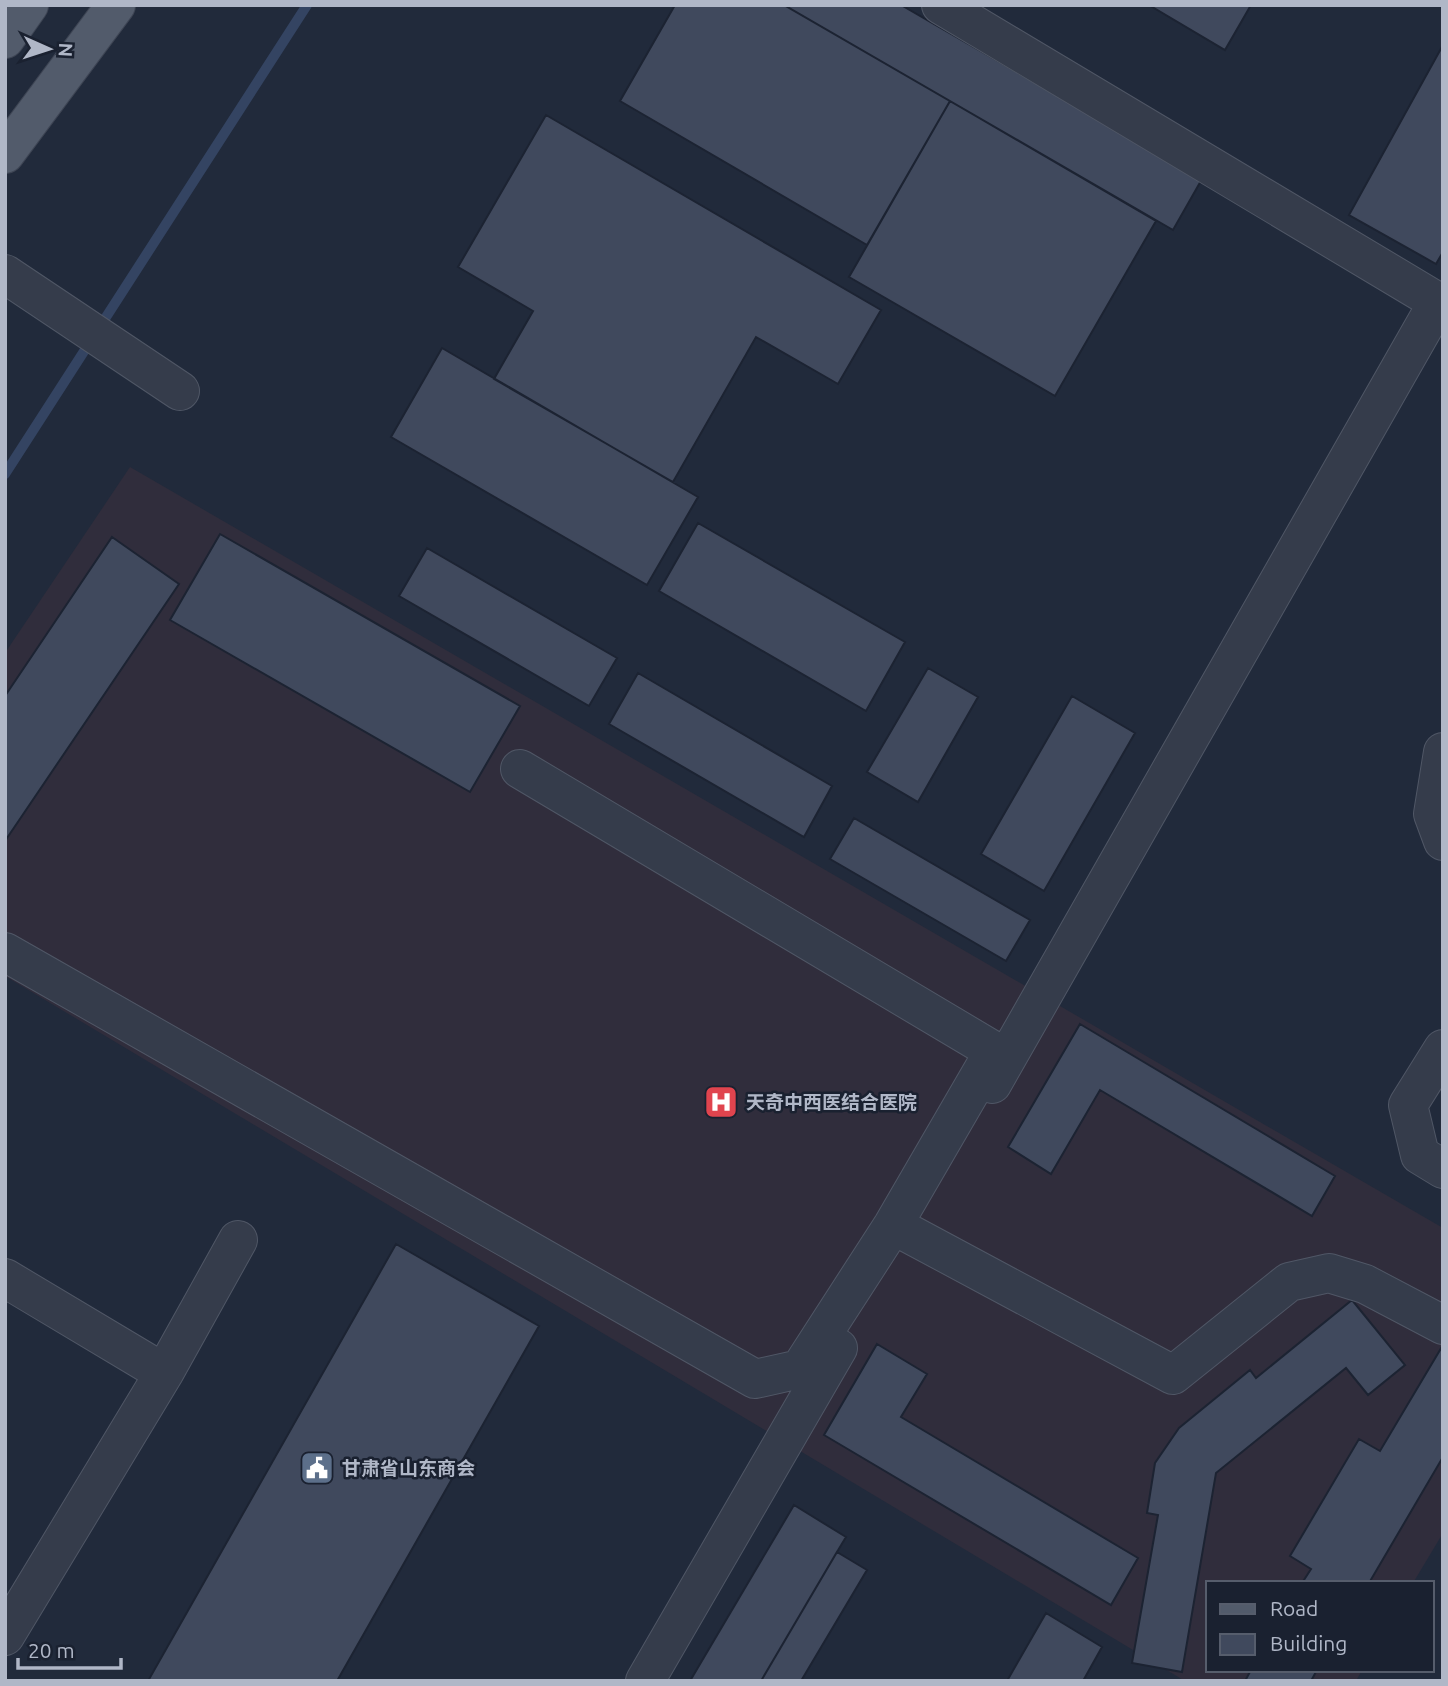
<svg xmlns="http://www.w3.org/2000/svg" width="1448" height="1686" font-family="Ubuntu,'Noto Sans SC',sans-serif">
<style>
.medical{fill:#302d3c}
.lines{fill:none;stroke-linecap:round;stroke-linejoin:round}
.stream{stroke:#344462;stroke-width:10}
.building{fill:#40495d;stroke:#1c2332;stroke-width:2}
.minor-casing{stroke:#505766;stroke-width:40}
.major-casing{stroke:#3e4554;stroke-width:40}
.minor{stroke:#353c4b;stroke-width:38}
.major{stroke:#525b6b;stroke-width:38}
.labels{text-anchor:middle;stroke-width:5;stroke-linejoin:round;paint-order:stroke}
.poi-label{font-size:19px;font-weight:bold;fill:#b0b7c7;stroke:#1a2130;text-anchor:start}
</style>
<rect width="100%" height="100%" fill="#212a3b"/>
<path class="medical" d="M130 467 1443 1228V1533L1413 1583H1208V1670H1362L1356 1681H1185L5 976V653Z"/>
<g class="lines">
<path class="stream" d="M5 474 307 5"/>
</g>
<path class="building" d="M675 5H784L950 101 867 245 620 101Z
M784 5H901L1202 179 1173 230Z
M1149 5H1251L1225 50Z
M1443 45V252L1436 264 1349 215Z
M950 101 1156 221 1055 396 849 277Z
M546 115 881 310 838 384 756 337 673 482 494 379 533 311 458 267Z
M442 348 698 497 647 585 391 437Z
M698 523 905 642 866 711 659 591Z
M220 534 520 706 470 792 170 620Z
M112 537 179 584 5 841V696Z
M427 548 617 658 589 706 399 596Z
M928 668 978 697 918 802 867 772Z
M638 673 832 786 804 837 609 724Z
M1072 696 1135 733 1044 891 981 854Z
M854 818 1030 920 1006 961 830 859Z
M1080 1024 1335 1176 1312 1216 1100 1090 1051 1174 1008 1147Z
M396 1244 539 1326 337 1681H148Z
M1352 1300 1405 1365 1368 1395 1346 1368 1216 1473 1182 1672 1132 1663 1158 1515 1147 1513 1155 1463 1179 1428 1250 1370 1256 1378Z
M877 1344 927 1374 901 1417 1138 1558 1111 1605 824 1435Z
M1443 1345V1457L1369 1583H1302L1311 1569 1290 1556 1359 1439 1380 1451Z
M794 1505 846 1537 837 1552 761 1681H690Z
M837 1552 867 1570 801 1681H761Z
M1046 1613 1102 1647 1083 1681H1007Z
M1251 1670H1317L1311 1681H1245Z"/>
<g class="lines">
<defs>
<path id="minor" d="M941 5 1438 302 1443 306
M5 274 180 391
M1443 752 1433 814 1443 841
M5 952 755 1379 800 1369 893 1225 994 1051 520 769
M1443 1049 1408 1105 1420 1155 1443 1169
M992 1084 1438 302
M893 1225 1173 1375 1289 1282 1329 1273 1365 1284 1443 1325
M5 1278 164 1373
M5 1636 164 1373 238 1240
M645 1681 838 1348"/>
<path id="major" d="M5 39 29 5
M5 154 116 5"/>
</defs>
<use href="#minor" class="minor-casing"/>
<use href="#major" class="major-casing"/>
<use href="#minor" class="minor"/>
<use href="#major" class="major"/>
</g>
<defs>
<symbol id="hospital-square" viewBox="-11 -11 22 22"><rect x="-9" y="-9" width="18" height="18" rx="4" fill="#e0444e" stroke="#1a2130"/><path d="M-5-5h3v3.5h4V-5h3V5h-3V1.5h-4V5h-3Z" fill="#fff"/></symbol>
<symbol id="civic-square" viewBox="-11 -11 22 22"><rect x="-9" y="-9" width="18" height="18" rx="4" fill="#5c6f8a" stroke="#1a2130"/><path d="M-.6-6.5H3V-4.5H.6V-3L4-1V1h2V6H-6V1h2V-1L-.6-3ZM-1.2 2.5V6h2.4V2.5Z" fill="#fff"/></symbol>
</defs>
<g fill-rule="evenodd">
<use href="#hospital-square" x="702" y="1083" width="38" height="38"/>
<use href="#civic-square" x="298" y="1449" width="38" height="38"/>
</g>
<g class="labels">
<g class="poi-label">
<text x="746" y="1109">天奇中西医结合医院</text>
<text x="342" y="1475">甘肃省山东商会</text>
</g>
</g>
<rect width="1448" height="1686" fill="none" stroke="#b0b7c7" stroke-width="14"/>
<rect x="1206" y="1581" width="228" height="91" fill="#1a2130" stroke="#565d6c" stroke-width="2"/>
<rect x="1220" y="1604" width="35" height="10" fill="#525b6b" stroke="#565d6c" stroke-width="2"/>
<text x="1270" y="1616" font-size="21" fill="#b0b7c7">Road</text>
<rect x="1220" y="1634" width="35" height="21" fill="#40495d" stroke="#565d6c" stroke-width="2"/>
<text x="1270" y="1651" font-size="21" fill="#b0b7c7">Building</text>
<g transform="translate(49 49) rotate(93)" stroke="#1a2130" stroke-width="5" paint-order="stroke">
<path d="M0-5L12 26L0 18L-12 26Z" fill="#b0b7c7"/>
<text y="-10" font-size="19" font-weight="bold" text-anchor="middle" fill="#b0b7c7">N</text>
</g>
<path d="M18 1658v10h103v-10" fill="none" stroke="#b0b7c7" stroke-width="3.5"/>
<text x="28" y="1658" font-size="21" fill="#b0b7c7" stroke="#1a2130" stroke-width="5" paint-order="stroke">20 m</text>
</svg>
